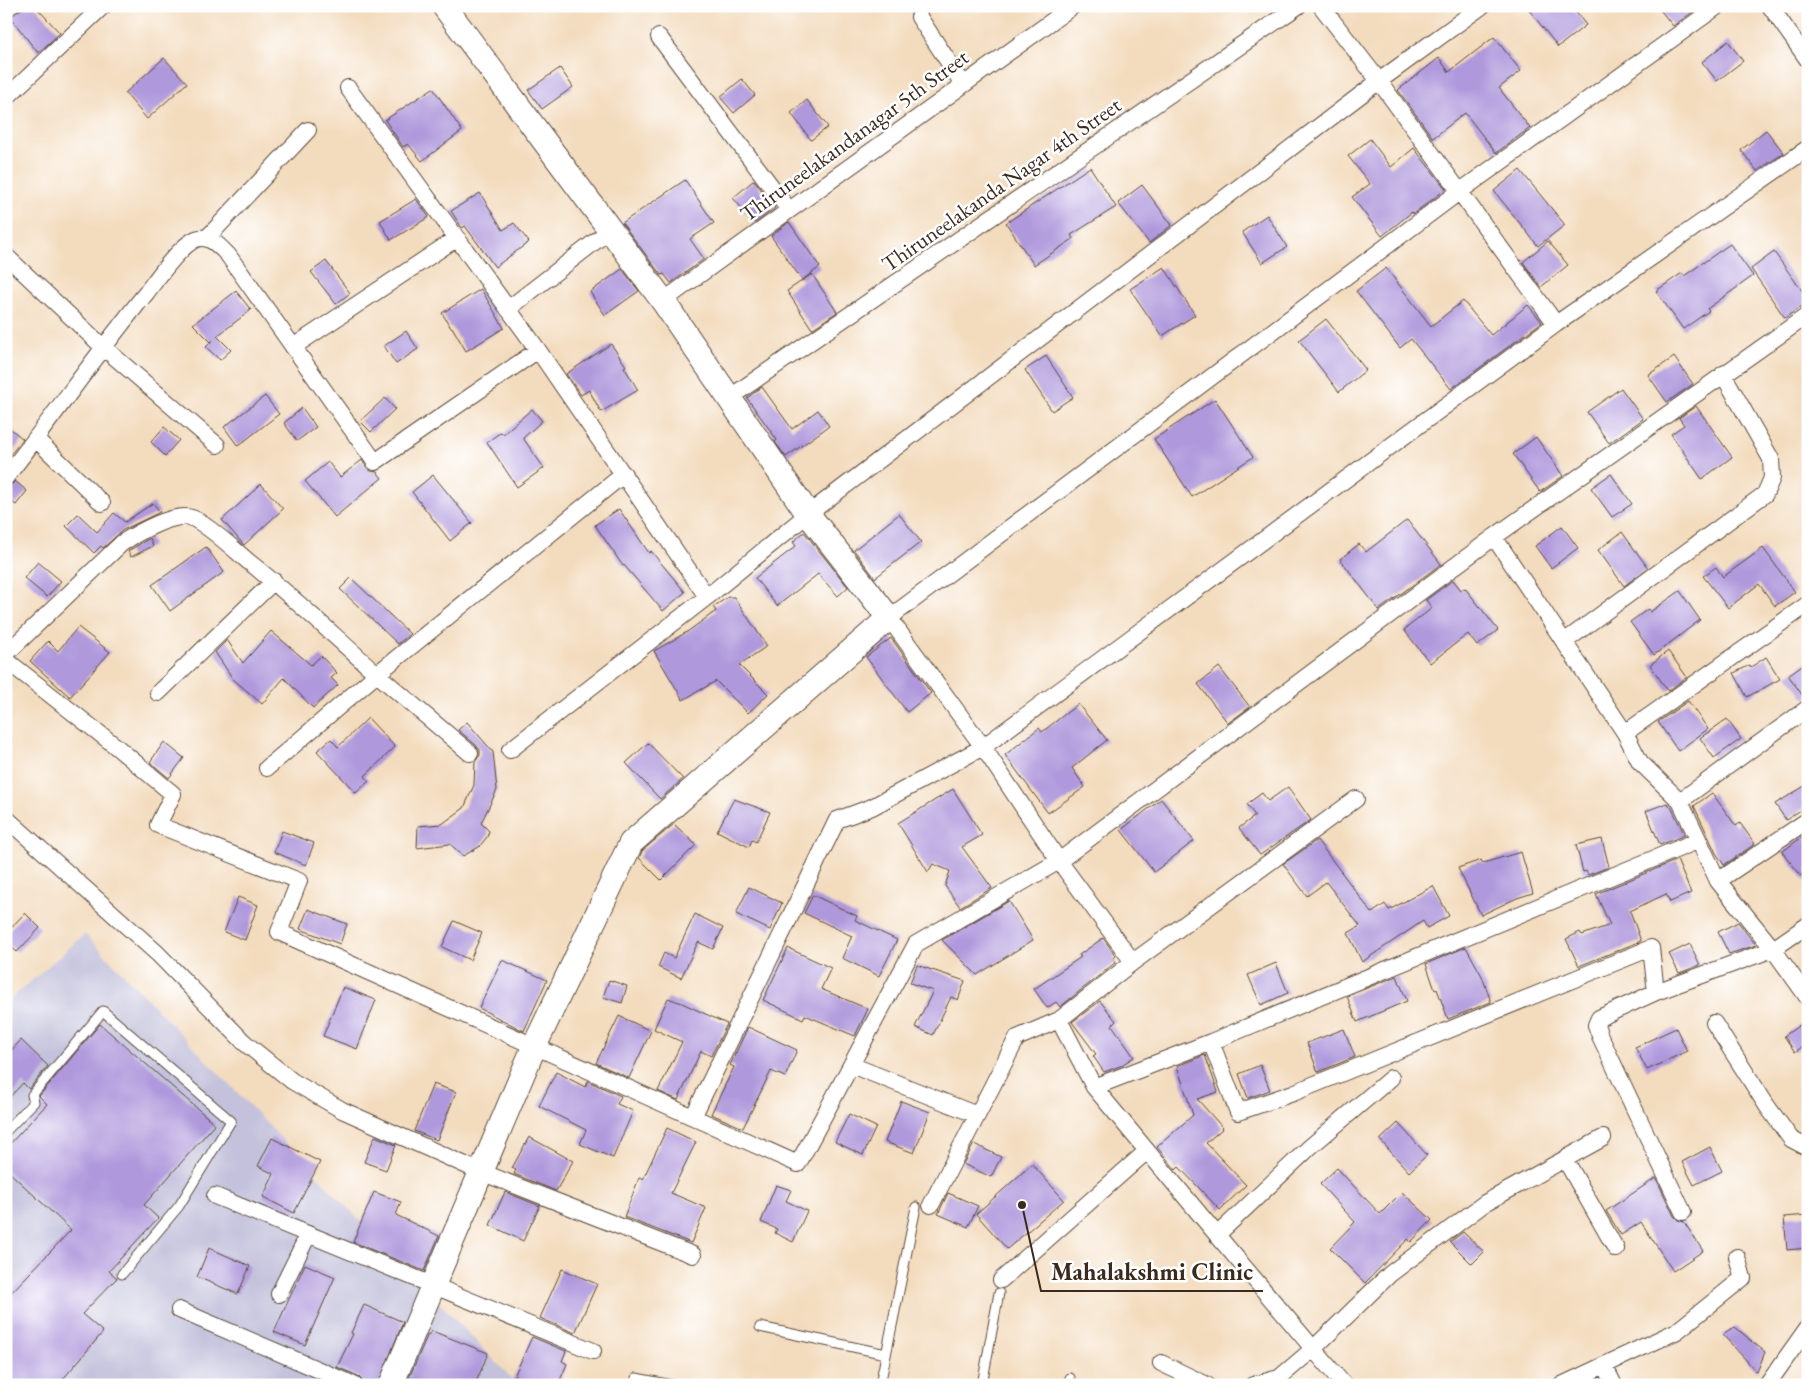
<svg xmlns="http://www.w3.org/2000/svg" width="1814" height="1391" font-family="'EB Garamond',serif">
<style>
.industrial{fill:#c3c1db}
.building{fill:#af98dc}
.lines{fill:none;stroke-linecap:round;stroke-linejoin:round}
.lane-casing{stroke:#574536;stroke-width:11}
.street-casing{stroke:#574536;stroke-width:18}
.secondary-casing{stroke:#574536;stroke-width:26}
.lane{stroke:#fff;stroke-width:9}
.street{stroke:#fff;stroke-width:16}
.secondary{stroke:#fff;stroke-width:24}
.labels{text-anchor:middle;stroke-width:5;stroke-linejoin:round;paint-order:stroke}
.street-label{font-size:22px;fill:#3b2a1e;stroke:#fff}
.leader{fill:none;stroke:#3b2a1e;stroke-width:2}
.callout-dot{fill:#3b2a1e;stroke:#fff;stroke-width:2}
.callout-label{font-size:24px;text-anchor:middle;font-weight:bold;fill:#3b2a1e;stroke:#fff;stroke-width:5;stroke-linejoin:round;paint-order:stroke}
</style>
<rect width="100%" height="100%" fill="#fff"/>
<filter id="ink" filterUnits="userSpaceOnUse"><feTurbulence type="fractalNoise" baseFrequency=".02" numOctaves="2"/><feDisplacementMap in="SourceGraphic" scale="10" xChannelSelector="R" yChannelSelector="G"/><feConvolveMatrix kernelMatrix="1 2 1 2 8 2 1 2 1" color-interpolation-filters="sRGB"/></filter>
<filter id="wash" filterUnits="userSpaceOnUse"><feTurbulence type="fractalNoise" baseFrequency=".0096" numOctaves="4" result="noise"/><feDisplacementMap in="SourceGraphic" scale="20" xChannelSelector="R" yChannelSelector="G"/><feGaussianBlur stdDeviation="1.12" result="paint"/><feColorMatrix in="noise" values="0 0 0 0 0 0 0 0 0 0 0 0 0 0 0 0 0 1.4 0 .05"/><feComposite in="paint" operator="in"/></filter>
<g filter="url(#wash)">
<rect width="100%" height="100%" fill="#f3dbbd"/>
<path class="industrial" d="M85 934 518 1385H6V1003Z"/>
<g id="blocks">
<path class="building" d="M25 6H35L60 33 38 53 10 17Z
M1526 6H1571L1586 25 1558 47Z
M1657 6H1701L1673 26Z
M1494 37 1521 71 1499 88 1530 128 1496 153 1465 113 1433 138 1398 90 1439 58 1449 72Z
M1728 41 1743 61 1717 81 1702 62Z
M164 58 187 83 147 119 125 93Z
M560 68 573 87 542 109 528 90Z
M742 79 755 95 734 113 720 97Z
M433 88 462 131 422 161 408 144 403 147 385 120Z
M807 100 828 127 811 140 791 113Z
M1766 130 1784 153 1757 171 1741 150Z
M1370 139 1391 167 1414 148 1446 189 1413 214 1412 212 1382 236 1352 197 1370 184 1348 156Z
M1090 167 1116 207 1071 235 1073 239 1034 265 1006 223Z
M1520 170 1565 225 1538 246 1494 191Z
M685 180 714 223 690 239 704 259 671 283 664 274 661 275 622 223Z
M754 180 775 208 755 223 733 198Z
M1142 185 1172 225 1149 243 1118 203Z
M480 193 503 230 514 223 529 242 495 267 465 226 462 228 451 211Z
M416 199 429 217 391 240 380 221Z
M1267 215 1287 247 1262 263 1242 232Z
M789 222 820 267 802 280 771 236Z
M1548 241 1568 265 1541 287 1523 262Z
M1730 244 1753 276 1707 309 1709 311 1683 329 1656 291 1682 273 1684 276Z
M1774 252 1808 299V302L1785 318 1751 269Z
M326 261 350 293 336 304 311 272Z
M1164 267 1195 315 1162 336 1130 289Z
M1386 268 1431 326 1463 301 1491 335 1528 305 1542 322 1451 389 1411 339 1400 348 1356 291Z
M622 269 639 291 605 315 590 292Z
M812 274 837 312 812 329 787 291Z
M481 289 504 328 466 351 452 327 451 328 442 313Z
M236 291 251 310 217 336 231 350 220 360 206 347 213 340 211 342 193 324Z
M1326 319 1366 370 1339 392 1299 340Z
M406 331 418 349 396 364 384 346Z
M611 344 626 366 624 367 638 390 601 412 589 390 581 395 566 374Z
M1046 356 1073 397 1052 411 1025 370Z
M1674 357 1693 384 1667 402 1648 375Z
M762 387 792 429 818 410 829 426 786 457 775 442 777 440 747 398Z
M1621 388 1643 419 1609 443 1587 412Z
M265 396 279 414 238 446 224 427Z
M385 398 395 409 371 432 360 421Z
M1215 399 1253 457 1192 497 1154 439Z
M1696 406 1732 457 1702 479 1671 434 1684 425 1679 418Z
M302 408 316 427 297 441 284 423Z
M532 409 542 421 523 438 544 468 517 487 487 442 501 432 503 434Z
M6 425 23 439 6 460Z
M164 427 179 440 165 456 151 442Z
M1536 437 1563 476 1540 492 1513 454Z
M362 460 367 468 371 471 377 472 382 478 335 517 305 481 328 462 340 477Z
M1611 474 1632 504 1612 517 1591 488Z
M433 475 472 523 450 541 412 492Z
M15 481 27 491 16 505 6 498V487L10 486Z
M261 484 283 509 244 545 222 520Z
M153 503 160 512 123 530 103 548 101 546 94 553 66 526 78 514 97 532 114 513 125 522Z
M619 509 649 553 651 551 685 592 663 611 624 565 623 566 595 525Z
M899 514 921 542 875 578 854 550Z
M1407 520 1441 564 1379 610 1340 559 1359 544 1366 552Z
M1562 526 1578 548 1551 568 1535 546Z
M804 532 848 587 838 596 818 574 777 606 755 578 796 546 793 542Z
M1622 532 1648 568 1624 586 1598 550Z
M150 538 153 546 131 557 128 551Z
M206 547 224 572 170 611 152 585Z
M1763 548 1795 592 1775 606 1759 584 1728 608 1703 576 1716 567 1723 577Z
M38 562 61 581 47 597 24 578Z
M351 578 410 634 398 644 340 589Z
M1453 580 1461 590 1465 588 1498 630 1477 646 1468 634 1430 663 1404 630 1432 608 1426 600Z
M1680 591 1700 620 1654 655 1630 622 1648 609 1650 612Z
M728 597H734L767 646 739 665 768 694 748 713 716 681 683 700 654 651 687 632 716 611 713 607Z
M78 627 110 652 70 697 30 661 48 641 58 651Z
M271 631 311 665 321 656 337 673 331 678 338 685 313 708 284 678 262 704 233 679 215 652 227 640 243 663Z
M891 638 931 693 907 712 866 657Z
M1668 651 1687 677 1668 691 1650 665Z
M1766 657 1780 679 1747 697 1734 673 1750 665 1751 667Z
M1808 661V698L1805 699 1788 675Z
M1219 667 1250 707 1228 723 1198 684Z
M1688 701 1708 729 1678 751 1658 722Z
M1078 704 1107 740 1072 768 1085 787 1048 813 1005 755 1039 728 1042 732Z
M368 718 395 747 365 776 369 781 356 793 317 751 331 739 338 747Z
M1727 719 1741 739 1714 758 1700 738Z
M467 722 493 752 497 790 481 823 489 831 487 837 479 847 463 856 450 844 417 848 418 826 442 824 464 808 474 785 475 762 480 755V750L476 745 458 730Z
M164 742 184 758 169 778 150 762Z
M648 743 683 779 660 799 626 763Z
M1808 784V805L1786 820 1775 804Z
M1288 787 1311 820 1260 855 1239 828 1255 816 1247 804 1262 793 1268 801Z
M953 789 982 835 962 847 992 888 960 907 945 886 950 871 933 864 928 872 898 823Z
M1712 793 1736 826 1740 823 1755 844 1724 865 1716 853 1694 806Z
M734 799 770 812 756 842 752 840 749 847 717 831Z
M1161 799 1194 841 1154 872 1121 830Z
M1667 803 1671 807 1685 835 1660 845 1646 811Z
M674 824 696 845 661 880 639 858 642 851Z
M282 831 314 843 306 865 274 852Z
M1808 832V884L1782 852Z
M1602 839 1609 867 1588 875 1586 871 1583 872 1576 845Z
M1317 840 1372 913 1385 904 1389 910 1433 886 1449 916 1427 928 1423 921 1362 962 1348 933 1360 926 1326 882 1307 896 1283 864Z
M1521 852 1533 893 1517 898 1481 915 1458 868 1481 860 1483 863Z
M1677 860 1691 893 1670 902 1666 894 1630 911 1641 941 1579 966 1566 939 1580 932 1582 935 1610 925 1596 894Z
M749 887 782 903 770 930 736 914Z
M813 895 857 916 855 920 897 940 879 976 842 958 852 936 804 913Z
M238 897 258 905 245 940 224 932Z
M1009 901 1033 940 977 975 942 940Z
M308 909 347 924 340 944 300 929Z
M25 913 40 928 17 952 6 942V933Z
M695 914 723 928 713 949 698 942 681 978 658 967 664 953 674 958Z
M454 921 482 933 470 960 442 947Z
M1738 922 1756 945 1729 954 1718 932Z
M1103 938 1116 956 1113 958 1116 962 1060 1007 1056 1002 1047 1008 1034 989 1081 957 1079 955Z
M1690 944 1700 965 1679 973 1669 954Z
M1466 947 1482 976 1491 1002 1448 1019 1437 989 1435 990 1426 964Z
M788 948 831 968 821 989 868 1009 855 1036 805 1015 803 1019 763 1000Z
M502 960 547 980 524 1031 479 1008Z
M1276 963 1288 993 1261 1005 1248 975Z
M917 965 965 981 958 1000 951 997 933 1035 915 1027 933 991 910 983Z
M1397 976 1407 1001 1357 1022 1347 996Z
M609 980 627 986 622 1003 603 997Z
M343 987 376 1000 357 1049 323 1036Z
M668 998 682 1003 727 1024 711 1056 701 1051 678 1100 658 1091 682 1042 654 1029Z
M1100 1001 1116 1021 1112 1025 1134 1057 1120 1066 1104 1072 1093 1056 1096 1054 1072 1022Z
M619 1016 651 1031 629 1078 596 1063Z
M1808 1019V1043L1795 1052 1784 1036Z
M100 1024 215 1124 144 1205 158 1218 109 1271 117 1278 82 1314 103 1332 58 1385H6V1298L71 1230 6 1169V1148L47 1104 39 1096Z
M748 1027 797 1050 785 1077 771 1071 743 1128 711 1114 734 1067 730 1065Z
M1676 1028 1687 1051 1647 1070 1635 1047Z
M1344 1029 1355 1057 1318 1072 1307 1043Z
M21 1040 48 1066 29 1089 23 1083 6 1101V1056Z
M1205 1055 1218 1092 1197 1099 1223 1128 1206 1143 1246 1185 1220 1210 1179 1167 1176 1170 1157 1147 1193 1115 1177 1066Z
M1260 1065 1270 1090 1248 1098 1239 1074Z
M556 1072 585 1087 588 1081 621 1096 617 1104 633 1111 613 1158 580 1144 586 1130 539 1106Z
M433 1084 456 1092 437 1140 414 1131Z
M901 1101 930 1112 914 1153 885 1142Z
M849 1114 876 1127 863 1155 835 1142Z
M1398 1123 1427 1155 1409 1172 1380 1140Z
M667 1128 696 1142 671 1193 706 1208 691 1243 624 1217 639 1178 643 1179Z
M375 1136 396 1145 386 1170 364 1162Z
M529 1137 573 1161 556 1191 514 1174 516 1170 512 1168Z
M272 1138 320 1162 294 1213 263 1197 274 1174 258 1166Z
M974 1144 1001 1157 991 1177 963 1164Z
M1710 1147 1722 1171 1694 1185 1682 1162Z
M1032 1164 1064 1200 1007 1249 976 1214Z
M1337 1168 1380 1214 1402 1192 1432 1220 1411 1242 1408 1239 1365 1283 1330 1248 1355 1222 1320 1184Z
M1656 1178 1674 1216 1678 1220 1684 1222 1703 1251 1673 1271 1641 1222 1621 1235 1606 1211Z
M776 1185 791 1190 786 1201 807 1211 793 1242 775 1233 777 1229 761 1222Z
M374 1192 401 1202 396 1215 439 1236 424 1271 353 1242Z
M505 1192 540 1206 523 1241 490 1225Z
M948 1193 978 1206 968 1227 938 1214Z
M1808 1215V1248L1787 1250 1784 1217Z
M1463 1232 1484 1252 1472 1264 1450 1242Z
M209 1248 250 1266 238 1294 197 1277Z
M305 1264 335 1277 305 1345 274 1332Z
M562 1269 597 1284 575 1333 540 1318Z
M364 1305 403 1322 378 1385H370L363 1382 358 1376 337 1367 353 1334 351 1333Z
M1735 1327 1765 1352 1757 1372 1723 1335Z
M432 1331 488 1353 475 1385H406L428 1334H430Z
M532 1337 566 1351 562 1361 567 1364 558 1385H510Z"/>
</g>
</g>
<g filter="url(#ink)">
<use href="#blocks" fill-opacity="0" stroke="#574536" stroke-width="1"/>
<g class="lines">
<defs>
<path id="lane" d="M6 1131 34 1102 32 1095 103 1011 231 1121 179 1206 122 1274
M760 1327 886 1354
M636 1378 672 1385
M880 1385 916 1207
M982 1385 999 1293
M1068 1385 1070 1378"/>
<path id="street" d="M1321 6 1379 81 1556 324
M1718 6 1459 192 889 618 983 747 1059 861 1494 537 1808 315
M1770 6 1808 60
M919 17 963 84
M659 37 789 210
M348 88 538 350 707 597
M6 98 103 6
M207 238 308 130
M6 256 103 347 217 445
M663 301 1073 6
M508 309 610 230
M293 347 457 238
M729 398 1298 6
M36 439 102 503
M6 477C54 416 98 352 147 292 158 277 180 246 196 239 209 234 220 247 228 255L375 462 538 350
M1494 537 1625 733 1640 762 1680 801 1718 881 1773 949 1808 998
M1564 642 1765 494 1772 478 1771 459 1723 374
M6 654 122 543C137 533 174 512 192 518 207 524 236 551 249 562 294 597 335 637 377 674 408 701 439 727 470 753
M6 660 113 744 173 794 158 825 299 881 279 932 798 1164 916 944 1059 861 1133 962
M158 693 274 581
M1625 733 1808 604
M510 750 707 597 808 514 1379 81 1482 6
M267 768 377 674 624 474
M1680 801 1808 708
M6 818 158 954 245 1043 292 1081 342 1110 481 1172 693 1255
M1718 881 1808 820
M1656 992 1599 1018 1596 1025 1600 1036 1683 1212
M1059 1020 1094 1087 1217 1235 1344 1385
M1714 1023 1767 1106 1791 1139 1808 1148
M1211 1042 1238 1112 1293 1093 1651 948 1656 992 1773 949 1808 925
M851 1065 977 1115
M1094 1087 1211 1042 1697 841
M693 1117 837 820 872 807 983 747 1556 324 1808 148
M1565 1159 1616 1249
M215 1196 593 1351
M931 1205 1017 1038 1059 1020 1133 962 1356 799
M1217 1235 1310 1147 1391 1078
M1001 1280 1147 1151
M279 1294 308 1235
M179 1310 354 1385
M1161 1363 1207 1385
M1604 1365 1614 1385
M1253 1385 1279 1378 1313 1349 1390 1274 1485 1203 1603 1138
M1562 1385 1677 1331 1743 1278 1737 1257
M1767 1385 1808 1327"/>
<path id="secondary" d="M391 1385 534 1047 631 843 889 618 808 514 663 301 444 6"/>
</defs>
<use href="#lane" class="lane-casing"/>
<use href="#street" class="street-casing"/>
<use href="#secondary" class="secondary-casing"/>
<use href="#lane" class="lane"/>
<use href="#street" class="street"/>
<use href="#secondary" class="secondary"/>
</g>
</g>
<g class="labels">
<g class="street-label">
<text transform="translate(854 135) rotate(-36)" y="8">Thiruneelakandanagar 5th Street</text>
<text transform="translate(1001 184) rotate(-35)" y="8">Thiruneelakanda Nagar 4th Street</text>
</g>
</g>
<path class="leader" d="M1022 1205L1041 1291H1263"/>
<circle class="callout-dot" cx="1022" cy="1205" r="5"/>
<g class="callout-label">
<text x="1152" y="1280">Mahalakshmi Clinic</text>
</g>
<rect width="1814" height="1391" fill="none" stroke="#fff" stroke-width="25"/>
</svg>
